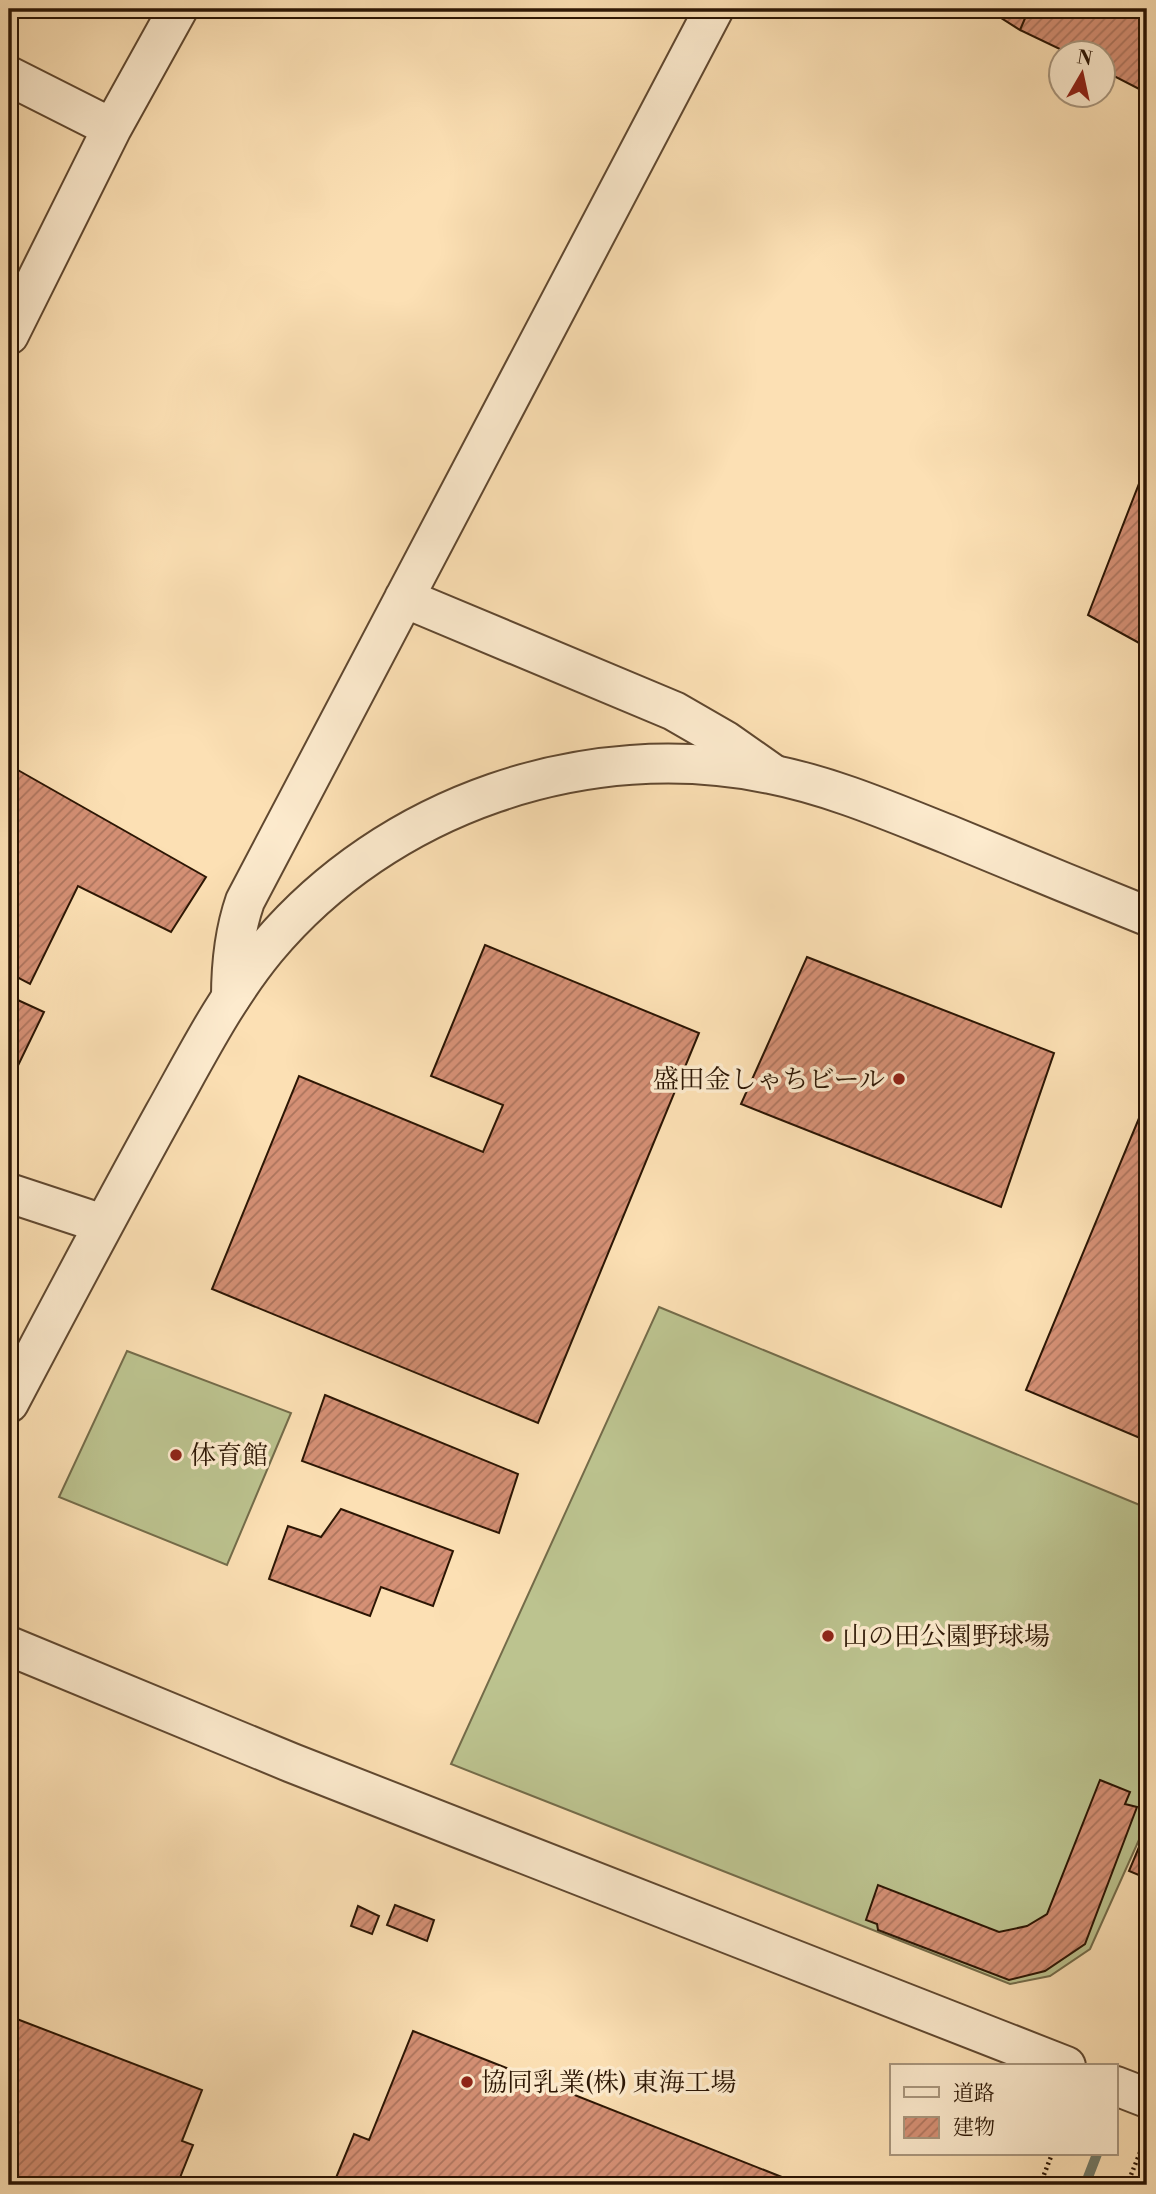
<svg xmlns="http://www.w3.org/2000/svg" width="1156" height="2194" font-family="'Libre Bodoni','Noto Serif JP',serif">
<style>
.pitch{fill:#bcc38f;stroke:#746c4a;stroke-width:2}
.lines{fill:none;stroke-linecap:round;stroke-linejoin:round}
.stream{stroke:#717a68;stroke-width:10}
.building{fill:url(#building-hatch);stroke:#2c1604;stroke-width:2}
.minor-casing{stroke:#604830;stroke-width:42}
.tertiary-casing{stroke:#604830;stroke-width:42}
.path{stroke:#2c1604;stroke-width:4.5;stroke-dasharray:2 3.5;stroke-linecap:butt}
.minor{stroke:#fdebce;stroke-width:38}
.tertiary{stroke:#fdebce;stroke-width:38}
.poi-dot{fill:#8f2418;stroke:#fdebce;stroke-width:2.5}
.labels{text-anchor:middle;stroke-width:7;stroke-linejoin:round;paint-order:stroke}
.poi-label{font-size:26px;fill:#2c1604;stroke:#fdebce;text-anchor:start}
</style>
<defs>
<pattern id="building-hatch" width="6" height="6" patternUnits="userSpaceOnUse" patternTransform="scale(1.75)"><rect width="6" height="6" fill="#d59075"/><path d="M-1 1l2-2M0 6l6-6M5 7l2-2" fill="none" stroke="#ad755e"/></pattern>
</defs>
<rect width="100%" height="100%" fill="#fce0b4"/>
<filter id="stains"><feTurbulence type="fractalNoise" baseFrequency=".00286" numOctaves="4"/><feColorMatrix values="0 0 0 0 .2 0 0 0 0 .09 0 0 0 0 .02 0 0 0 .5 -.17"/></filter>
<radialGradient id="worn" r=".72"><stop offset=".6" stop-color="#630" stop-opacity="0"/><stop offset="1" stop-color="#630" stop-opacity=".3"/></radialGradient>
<path class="pitch" d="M659 1307 1147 1508V1822L1090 1949 1050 1976 1010 1984 451 1764Z
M127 1351 291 1413 227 1565 59 1497Z"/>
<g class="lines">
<path class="stream" d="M1085 2185 1097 2154"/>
</g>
<path class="building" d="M987 9H1029L1020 30Z
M1029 9H1147V93L1104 71V52H1066L1020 30Z
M1147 463V631L1141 644 1088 615Z
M9 765 206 877 171 932 78 886 30 984 9 973Z
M485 945 699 1033 538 1423 212 1289 299 1076 483 1152 503 1105 431 1076Z
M807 957 1054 1053 1001 1207 741 1104Z
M9 996 44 1012 9 1084Z
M1147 1099V1441L1026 1390Z
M325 1395 518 1474 499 1533 302 1461Z
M341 1509 453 1551 433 1606 381 1587 370 1616 269 1579 288 1526 321 1537Z
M1100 1780 1130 1792 1125 1804 1137 1807 1085 1944 1045 1971 1009 1980 878 1930 877 1924 866 1920 878 1885 999 1932 1027 1926 1047 1914Z
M1139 1847 1147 1850 1146 1878 1129 1871Z
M395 1905 434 1920 427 1941 387 1925Z
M358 1906 379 1916 372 1934 351 1926Z
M9 2016 202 2090 182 2141 193 2145 177 2185H9Z
M413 2031 802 2185H333L354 2134 369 2140Z"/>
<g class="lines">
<defs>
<path id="minor" d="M9 76 112 128
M9 335 112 128 178 9
M404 598 674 711 726 741 773 774
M231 997C231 964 234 933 245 901L714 9
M9 1193 103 1224"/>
<path id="tertiary" d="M9 1403C60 1306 111 1210 164 1114 196 1057 225 999 266 949 387 804 587 736 770 774 831 786 889 811 947 834 1014 862 1080 889 1147 916
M9 1646 292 1763 1066 2066
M1116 2086 1147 2098"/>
</defs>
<use href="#minor" class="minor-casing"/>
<use href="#tertiary" class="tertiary-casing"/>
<path class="path" d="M1040 2185 1052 2154
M1127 2185 1147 2135"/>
<use href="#minor" class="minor"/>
<use href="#tertiary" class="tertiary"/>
</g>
<g class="poi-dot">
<circle cx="899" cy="1079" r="7"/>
<circle cx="176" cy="1455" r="7"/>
<circle cx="828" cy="1636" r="7"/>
<circle cx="467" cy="2082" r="7"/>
</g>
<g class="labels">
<g class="poi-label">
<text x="885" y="1088" text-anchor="end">盛田金しゃちビール</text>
<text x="190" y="1464">体育館</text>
<text x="842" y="1645">山の田公園野球場</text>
<text x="481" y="2091">協同乳業(株) 東海工場</text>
</g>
</g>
<rect width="1156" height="2194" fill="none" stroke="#fce0b4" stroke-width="35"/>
<rect x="10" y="10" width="1135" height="2173" fill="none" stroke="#2c1604" stroke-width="3.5"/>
<rect x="18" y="18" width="1121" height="2159" fill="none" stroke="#2c1604" stroke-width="2"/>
<rect x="890" y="2064" width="228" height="91" fill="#fdebce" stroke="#a9967d" stroke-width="2"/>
<rect x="904" y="2087" width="35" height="10" fill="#fdebce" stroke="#a9967d" stroke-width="2"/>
<text x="953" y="2100" font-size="21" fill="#2c1604">道路</text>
<rect x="904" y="2117" width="35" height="21" fill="url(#building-hatch)" stroke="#a9967d" stroke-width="2"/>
<text x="953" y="2134" font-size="21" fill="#2c1604">建物</text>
<g transform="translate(1082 74) rotate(9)"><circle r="33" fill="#fdebce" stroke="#a9967d" stroke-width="2"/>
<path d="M0-5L12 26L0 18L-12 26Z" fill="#8f2418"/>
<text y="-10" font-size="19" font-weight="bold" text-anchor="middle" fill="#2c1604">N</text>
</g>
<rect width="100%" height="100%" filter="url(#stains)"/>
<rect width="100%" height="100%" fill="url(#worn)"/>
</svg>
